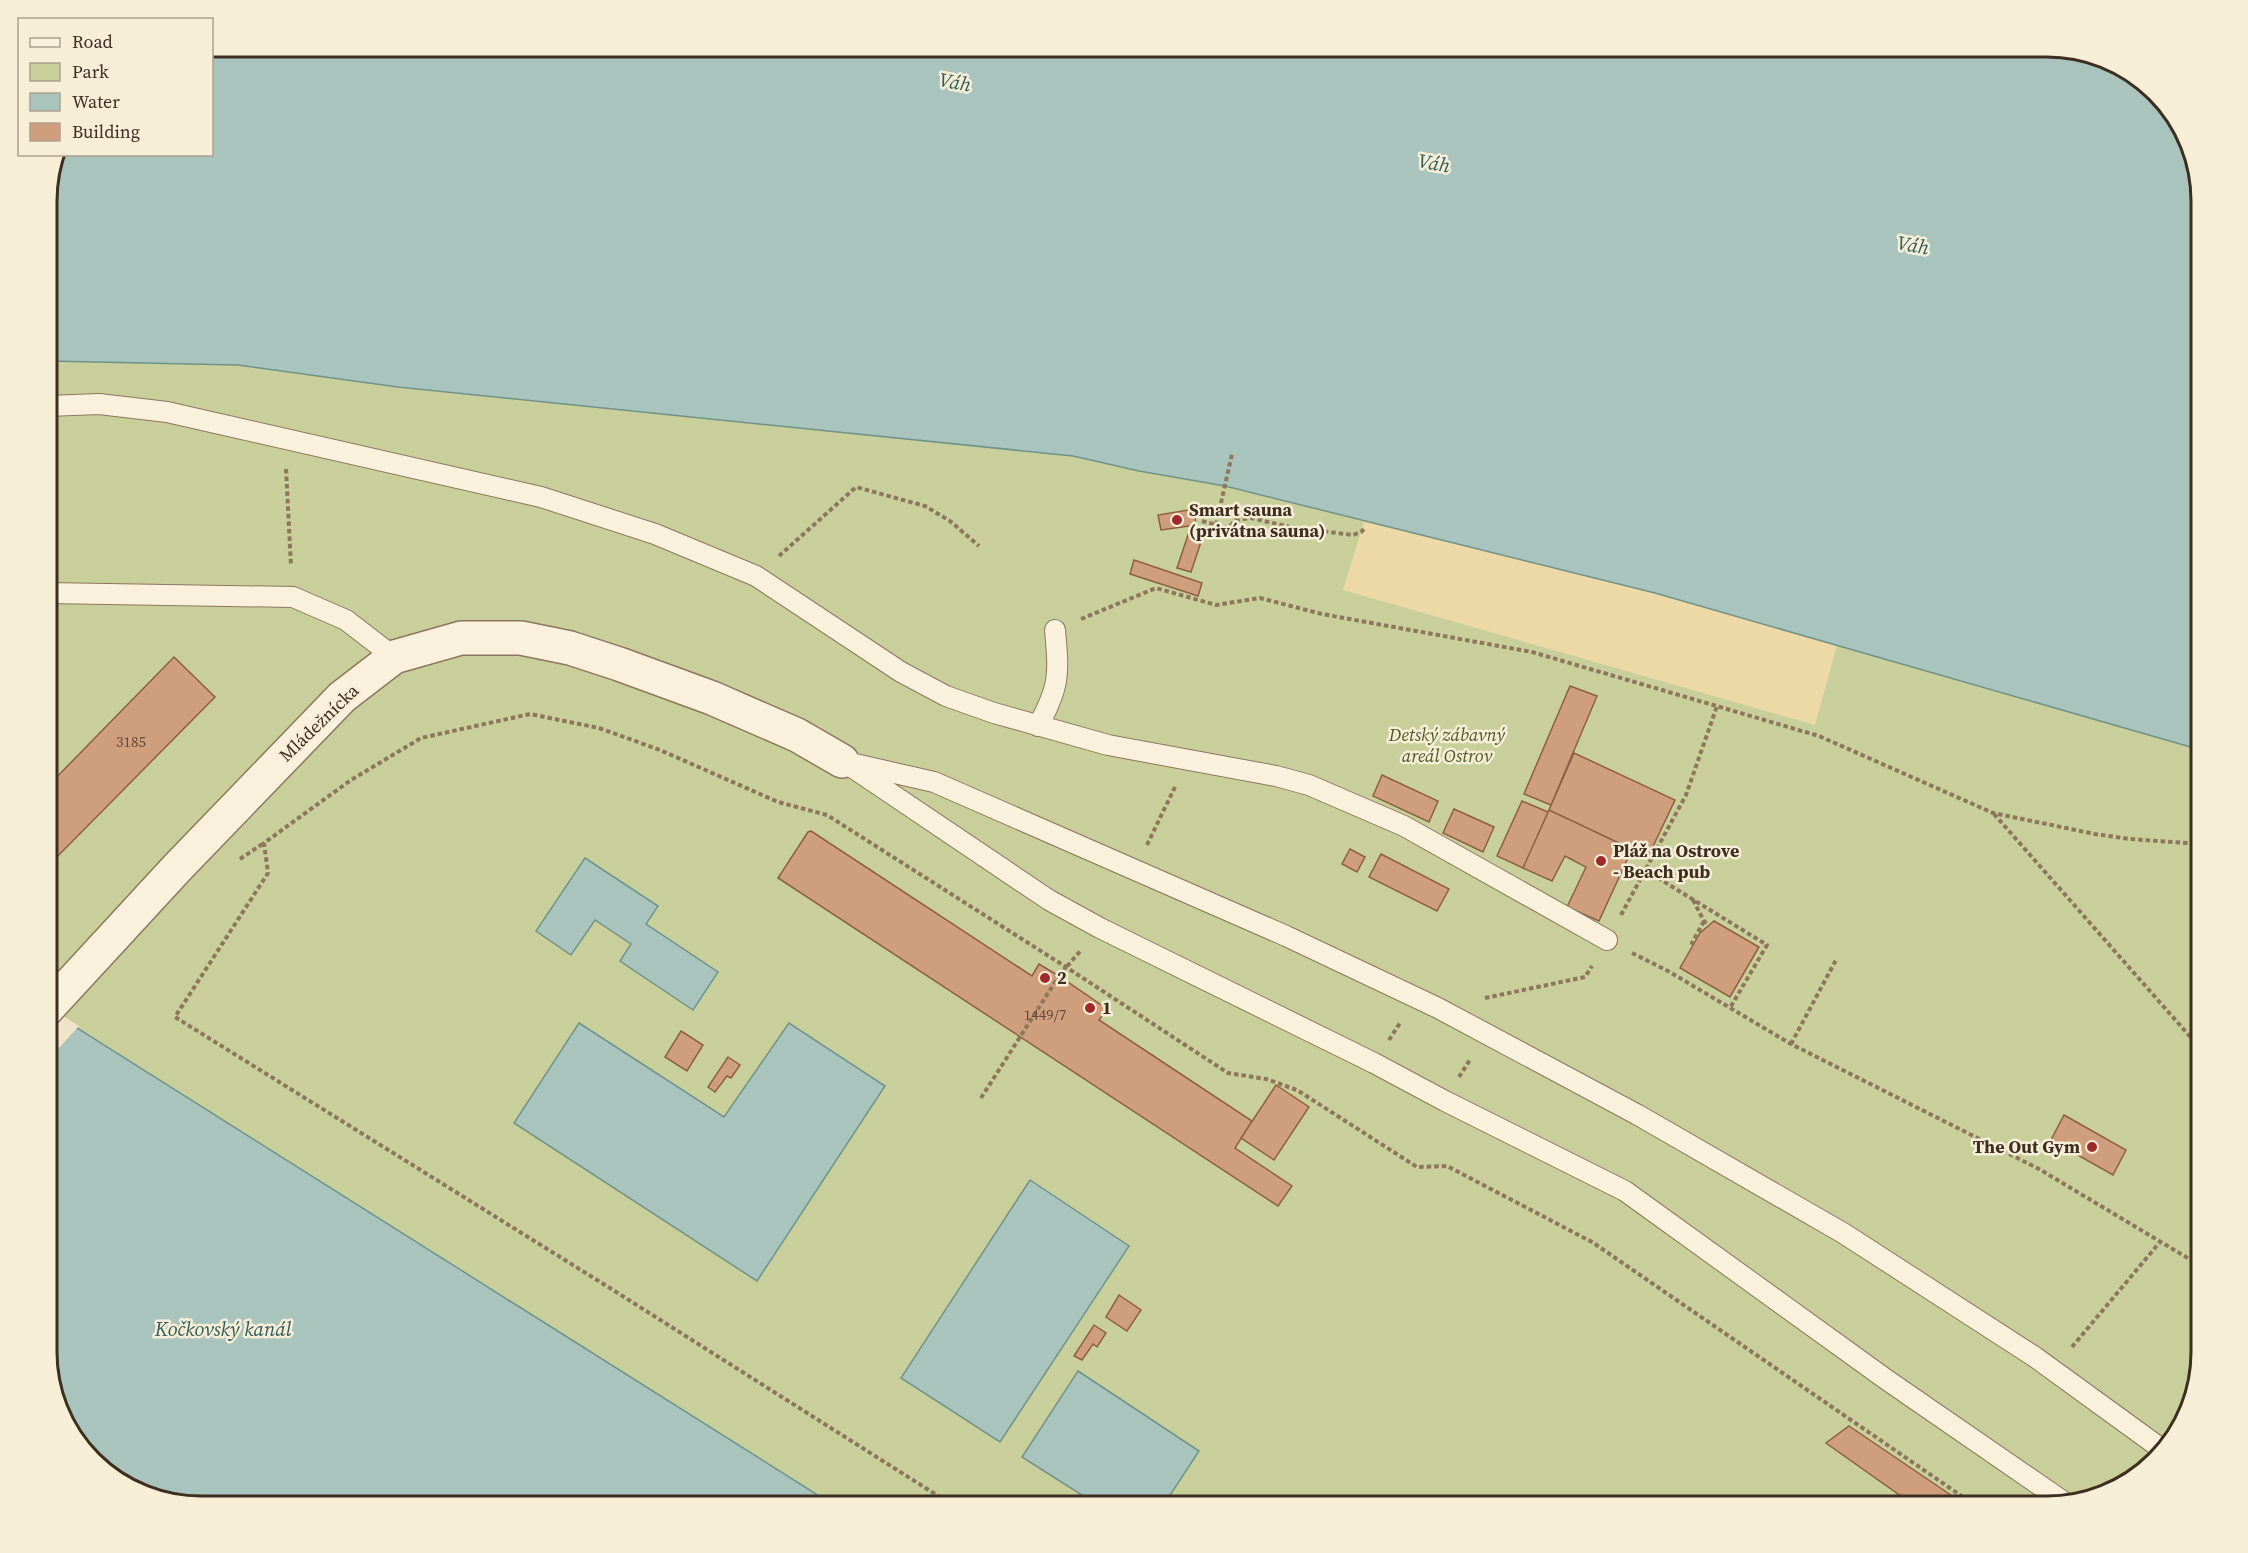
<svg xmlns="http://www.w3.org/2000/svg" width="2248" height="1553" font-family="'Source Serif 4',serif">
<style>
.green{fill:#c9cf9b}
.sand{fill:#ecd9a5}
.water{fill:#a9c4bc;stroke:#6f938a;stroke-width:1.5}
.pier{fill:#f0e4c8}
.building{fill:#cf9f7d;stroke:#8d5f41;stroke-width:1.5}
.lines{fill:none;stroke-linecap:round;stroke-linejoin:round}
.service-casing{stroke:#8d765c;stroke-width:22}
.minor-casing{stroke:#8d765c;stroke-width:36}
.path{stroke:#8d765c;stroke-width:4;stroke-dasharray:4.5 3;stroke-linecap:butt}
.service{stroke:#faf1dc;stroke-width:20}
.minor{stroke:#faf1dc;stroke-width:33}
.poi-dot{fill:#9e2a2b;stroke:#f7eed8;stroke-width:2}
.labels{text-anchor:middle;stroke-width:5;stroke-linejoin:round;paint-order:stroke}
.number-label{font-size:15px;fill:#624a37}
.poi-label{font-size:18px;font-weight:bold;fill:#3d2e20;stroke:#f7eed8;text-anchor:start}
.street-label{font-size:18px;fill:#3d2e20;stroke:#f7eed8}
.park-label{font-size:18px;font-style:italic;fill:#4d5a26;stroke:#f7eed8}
.water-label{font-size:20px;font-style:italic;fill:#2f5d5a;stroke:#f7eed8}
.rim{fill:none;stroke:#3d2e20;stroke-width:3}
</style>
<rect width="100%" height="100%" fill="#f0e4c8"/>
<path class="green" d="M47 361 238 365 398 387 1073 456 1139 471 1225 486 1655 593 2201 750V1352L2175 1438 2124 1486 2047 1506H835L47 1009Z"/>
<path class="sand" d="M1364 522 1655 593 1837 645 1815 725 1343 590Z"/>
<path class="water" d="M212 46H2047L2133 73 2181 124 2201 201V750L1655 593 1225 486 1139 471 1073 456 398 387 238 365 47 361V191L55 155 212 154Z
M585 858 658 906 646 924 718 972 693 1010 620 961 631 944 595 920 571 955 536 931Z
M47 1009 835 1506H201L115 1480 67 1429 47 1362Z
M579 1023 724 1117 789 1023 885 1086 757 1281 514 1123Z
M1030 1180 1129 1246 1000 1442 901 1378Z
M1078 1371 1199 1451 1163 1506H1099L1022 1457Z"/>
<path class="pier" d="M47 1006 79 1026 47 1061Z"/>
<path class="building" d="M1194 509 1196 525 1161 530 1158 515Z
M1191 526 1205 530 1191 572 1177 568Z
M1134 560 1202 583 1198 596 1130 574Z
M174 657 215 697 47 867V787Z
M1570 686 1597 696 1551 805 1524 794Z
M1574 753 1675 800 1648 857 1549 810Z
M1382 775 1438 801 1429 822 1373 796Z
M1522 801 1548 812 1523 868 1497 856Z
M1454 809 1494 827 1483 852 1443 833Z
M1549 810 1632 849 1599 921 1567 907 1586 867 1565 856 1552 881 1523 868Z
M811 831 1032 976 1039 964 1059 976 1107 1009 1099 1020 1252 1121 1235 1148 1292 1186 1278 1206 778 878 808 832Z
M1350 849 1365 857 1357 872 1342 864Z
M1381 854 1449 889 1437 911 1369 877Z
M1714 921 1759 947 1730 997 1680 968 1700 933Z
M681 1031 703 1045 687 1071 665 1057Z
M728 1057 740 1065 731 1078 727 1076 715 1092 708 1087Z
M1276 1085 1309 1107 1274 1160 1241 1138Z
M2064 1115 2126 1150 2113 1175 2051 1140Z
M1119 1295 1141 1310 1127 1331 1106 1317Z
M1094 1325 1106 1333 1097 1347 1093 1344 1082 1360 1074 1356Z
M1849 1426 1967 1506H1915L1826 1443Z"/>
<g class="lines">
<defs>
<path id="service" d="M47 406 99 404 167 412 541 497 655 534 756 576 901 672 946 696 994 713 1108 745 1276 776 1309 785 1404 826 1607 940
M47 593 293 597 346 620 394 657
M1038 726C1060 686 1059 674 1055 630
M842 761 934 782 1286 936 1438 1008 1638 1115 1843 1233 2035 1357 2163 1450
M853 768 1049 900 1100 928 1374 1063 1445 1101 1625 1191 1887 1380 2064 1502"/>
<path id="minor" d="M47 1009 177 868 342 697 394 657 461 638H521L570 648 619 664 712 698 797 735 842 761"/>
</defs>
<use href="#service" class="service-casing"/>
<use href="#minor" class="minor-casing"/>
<path class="path" d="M286 469 291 566
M1202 521 1228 528 1236 520 1251 518 1290 527 1353 535 1361 532 1366 527
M1216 525 1232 454
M779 556 856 487 925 506 950 521 979 546
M1081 619 1156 588 1216 605 1260 598 1322 614 1532 652 1819 736 1993 813 2095 834 2130 839 2201 844
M1994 814 2201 1049
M1147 845 1175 787
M240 859 264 843
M1645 870 1767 945 1730 1008
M1693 900 1704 921 1709 926
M1621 915 1686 795 1717 706
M1694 944 1692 943 1704 921
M1632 953 1668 971 1791 1044 2039 1169 2201 1266
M1485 998 1585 977 1592 966
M1389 1040 1400 1023
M1791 1044 1836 960
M1459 1077 1471 1058
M981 1098 1059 976 1081 950
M2072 1347 2160 1242
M954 1506 613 1290 175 1017 268 873 264 843 351 780 421 738 530 714 599 728 660 750 778 802 827 815 1066 967 1228 1073 1266 1079 1297 1090 1417 1167 1447 1166 1592 1242 1976 1506"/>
<use href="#service" class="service"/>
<use href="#minor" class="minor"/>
</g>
<g class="poi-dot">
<circle cx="1177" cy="520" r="6"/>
<circle cx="1601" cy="861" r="6"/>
<circle cx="1045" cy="978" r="6"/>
<circle cx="1090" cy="1008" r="6"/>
<circle cx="2092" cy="1147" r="6"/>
</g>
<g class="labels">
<g class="number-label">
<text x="131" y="747">3185</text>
<text x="1045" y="1020">1449/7</text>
</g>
<g class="poi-label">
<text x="1189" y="516">Smart sauna<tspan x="1189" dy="21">(privátna sauna)</tspan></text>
<text x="1613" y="857">Pláž na Ostrove<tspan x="1613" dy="21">- Beach pub</tspan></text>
<text x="1057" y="984">2</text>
<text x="1102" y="1014">1</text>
<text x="2080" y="1153" text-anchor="end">The Out Gym</text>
</g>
<g class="street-label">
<text transform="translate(319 723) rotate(-44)" y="6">Mládežnícka</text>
</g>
<g class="park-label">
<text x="1447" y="741">Detský zábavný<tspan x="1447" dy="21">areál Ostrov</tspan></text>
</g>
<g class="water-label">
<text transform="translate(955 82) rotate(10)" y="7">Váh</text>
<text transform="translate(1434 163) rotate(10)" y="7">Váh</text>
<text transform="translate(1913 245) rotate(10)" y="7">Váh</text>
<text x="223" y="1336">Kočkovský kanál</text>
</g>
</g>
<path d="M0 0H2248V1553H0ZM201 57H2047A144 144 0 0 1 2191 201V1352A144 144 0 0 1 2047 1496H201A144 144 0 0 1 57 1352V201A144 144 0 0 1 201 57Z" fill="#f7eed8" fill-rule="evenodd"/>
<path class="rim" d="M201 57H2047A144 144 0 0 1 2191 201V1352A144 144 0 0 1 2047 1496H201A144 144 0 0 1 57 1352V201A144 144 0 0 1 201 57Z"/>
<rect x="18" y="18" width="195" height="138" fill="#f7eed8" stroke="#ada18e" stroke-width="1.5"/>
<rect x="30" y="38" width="30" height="9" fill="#faf1dc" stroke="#ada18e" stroke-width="1.5"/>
<text x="72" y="48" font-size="18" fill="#3d2e20">Road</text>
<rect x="30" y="63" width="30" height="18" fill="#c9cf9b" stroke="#ada18e" stroke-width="1.5"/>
<text x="72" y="78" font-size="18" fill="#3d2e20">Park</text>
<rect x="30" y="93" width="30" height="18" fill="#a9c4bc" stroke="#ada18e" stroke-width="1.5"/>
<text x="72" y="108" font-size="18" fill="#3d2e20">Water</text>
<rect x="30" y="123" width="30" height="18" fill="#cf9f7d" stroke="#ada18e" stroke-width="1.5"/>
<text x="72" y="138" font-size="18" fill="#3d2e20">Building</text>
</svg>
